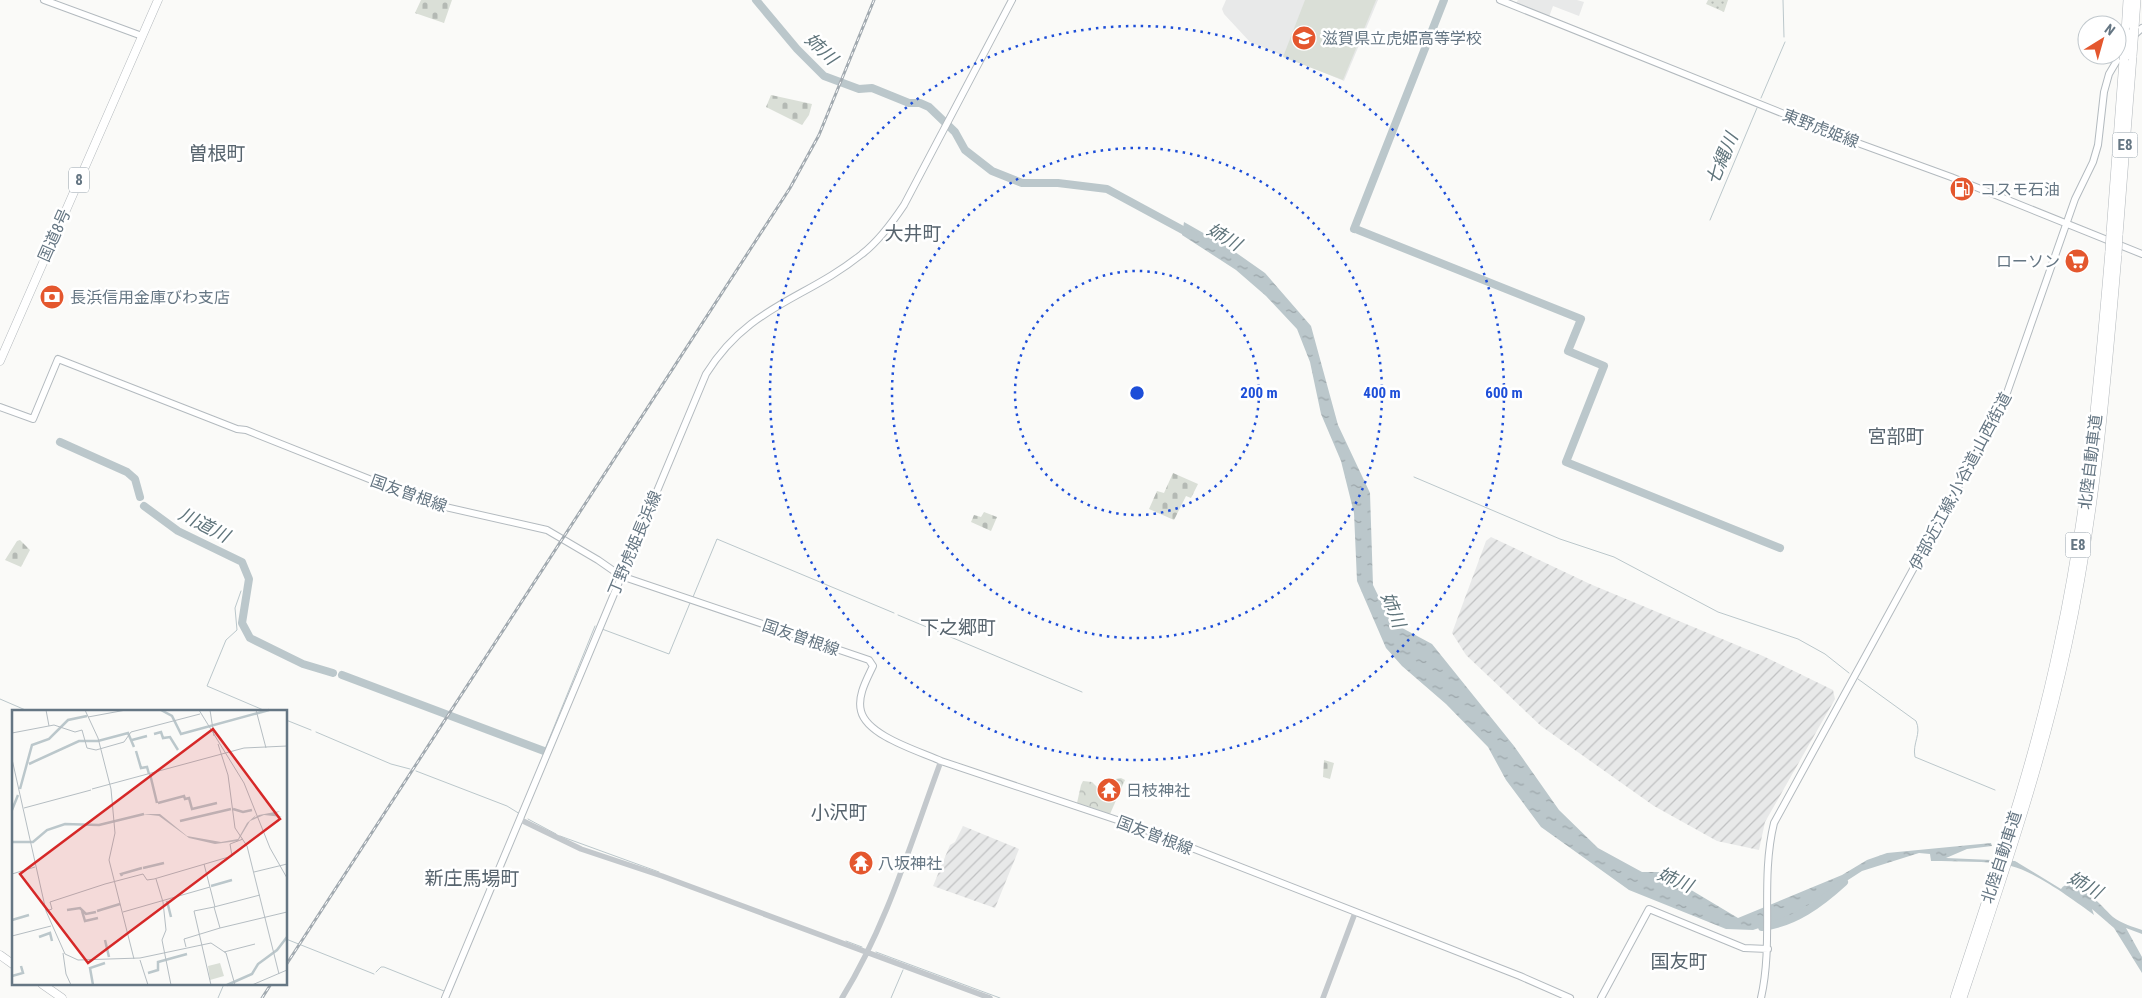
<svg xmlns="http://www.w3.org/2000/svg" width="2142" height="998" font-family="'Roboto Condensed','Noto Sans JP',sans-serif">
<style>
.built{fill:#e8e9e9}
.industrial{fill:url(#industrial-furrows)}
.grass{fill:url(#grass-dots)}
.forest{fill:url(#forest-crowns)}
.cemetery{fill:url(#cemetery-stones)}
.pitch{fill:#dadfd7}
.water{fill:url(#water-ripples)}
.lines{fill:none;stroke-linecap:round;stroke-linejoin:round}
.stream{stroke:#bbc7cb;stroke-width:1}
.river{stroke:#bbc7cb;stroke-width:8}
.secondary-casing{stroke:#b3babf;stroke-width:8}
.trunk-casing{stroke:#b4b9bd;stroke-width:9}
.motorway-casing{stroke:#b4b9bd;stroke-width:10}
.tertiary{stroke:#c3c8cc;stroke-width:5.5}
.secondary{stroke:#fff;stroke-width:6}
.trunk{stroke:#fff;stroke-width:8}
.motorway{stroke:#fff;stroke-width:9}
.rail-casing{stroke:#a2aab0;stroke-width:3}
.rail{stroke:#fff;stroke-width:1;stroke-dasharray:4;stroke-linecap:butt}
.motorway-bridge-casing{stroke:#b4b9bd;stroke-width:10;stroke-linecap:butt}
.motorway-bridge{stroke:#fff;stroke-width:9}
.ring{fill:none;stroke:#1d4ed8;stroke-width:2.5;stroke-dasharray:2.5 5}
.labels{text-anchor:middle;stroke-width:5;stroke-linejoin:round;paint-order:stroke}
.shield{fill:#fff;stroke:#939fa8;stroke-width:1}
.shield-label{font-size:15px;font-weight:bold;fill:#657683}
.poi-label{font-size:16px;fill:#657683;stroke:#fff;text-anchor:start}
.street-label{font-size:16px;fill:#657683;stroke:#fff}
.water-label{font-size:18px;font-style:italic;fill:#60757c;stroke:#fff}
.quarter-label{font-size:19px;fill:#57646e;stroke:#fff}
.inset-river{fill:none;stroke:#bbc7cb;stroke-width:2.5}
.inset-road{fill:none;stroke:#b5bdc2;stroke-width:1}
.view{fill:#d62828;fill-opacity:0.15;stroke:#d62828;stroke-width:2.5}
.inset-edge{fill:none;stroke:#657683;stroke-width:2.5}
.centre{fill:#1d4ed8;stroke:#fff;stroke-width:2.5}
.ring-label{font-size:15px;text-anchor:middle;font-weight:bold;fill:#1d4ed8;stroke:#fff;stroke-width:5;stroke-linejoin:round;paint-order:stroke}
</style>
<defs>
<pattern id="industrial-furrows" width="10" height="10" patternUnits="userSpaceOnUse" patternTransform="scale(1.25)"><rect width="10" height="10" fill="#e8e9e9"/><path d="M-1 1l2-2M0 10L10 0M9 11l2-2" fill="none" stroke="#c0c1c2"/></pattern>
<pattern id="grass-dots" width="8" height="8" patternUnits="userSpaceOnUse" patternTransform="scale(1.25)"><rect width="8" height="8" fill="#dadfd7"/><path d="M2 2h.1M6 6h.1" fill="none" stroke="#b4b9b4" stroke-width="1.8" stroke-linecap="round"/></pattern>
<pattern id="forest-crowns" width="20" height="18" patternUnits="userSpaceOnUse" patternTransform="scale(1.25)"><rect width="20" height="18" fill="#dadfd7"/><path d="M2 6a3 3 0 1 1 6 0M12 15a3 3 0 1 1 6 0" fill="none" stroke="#b4b9b4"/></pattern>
<pattern id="cemetery-stones" width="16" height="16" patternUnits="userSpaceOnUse" patternTransform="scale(1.25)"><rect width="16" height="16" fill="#dadfd7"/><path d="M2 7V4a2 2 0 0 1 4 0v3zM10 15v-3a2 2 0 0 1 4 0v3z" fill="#b4b9b4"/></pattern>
<pattern id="water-ripples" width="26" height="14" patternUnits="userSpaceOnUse" patternTransform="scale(1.25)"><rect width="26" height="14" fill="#bbc7cb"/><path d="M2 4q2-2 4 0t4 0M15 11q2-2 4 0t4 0" fill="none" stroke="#9ca6aa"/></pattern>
</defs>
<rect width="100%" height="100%" fill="#fafaf8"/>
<path class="built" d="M1226 0H1378L1344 81 1250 42 1224 14 1222 9Z
M1518 0H1577L1584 2 1579 16 1553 6 1549 17 1516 3Z"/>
<path class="industrial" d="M1491 537 1590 584 1763 656 1833 690 1835 699 1765 822 1759 850 1717 841 1654 806 1541 726 1466 655 1452 633 1486 541Z
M963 826 1019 849 995 908 933 886 950 845 955 842Z"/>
<path class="grass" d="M1708 0H1728L1724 12 1706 4Z"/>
<path class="forest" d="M1121 778 1125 780 1110 814 1077 803 1081 785 1083 781 1092 782C1098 788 1103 795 1111 791L1109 786 1102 783 1104 779 1110 780Z"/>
<path class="cemetery" d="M421 0H452L444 23 415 13Z
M771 95 812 104 809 115 802 125 766 107Z
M1173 473 1198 484 1191 498 1186 496 1174 520 1149 509 1157 491 1164 493Z
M984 512 997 517 991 531 971 522 974 515 981 517Z
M20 540 30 550 21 567 5 560 17 541Z
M1324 760 1334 763 1330 779 1323 777Z"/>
<path class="pitch" d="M1305 0H1376L1343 80 1283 57Z"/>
<path class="water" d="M1184 222 1228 247 1265 273 1311 326 1338 425 1370 493 1373 585 1391 622 1432 644 1514 746 1559 810 1598 848 1642 872H1661L1738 918 1842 875 1867 860 1887 853 1991 843 1992 846 1967 849 1946 858 2015 861 2061 889C2073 871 2104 909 2113 917 2121 923 2133 927 2142 930V934L2126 928 2142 957V973L2114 928 2092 909 2094 915C2074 900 2034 871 2011 866 1985 860 1957 862 1931 861L1930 854 1919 853 1862 871 1789 918 1753 930 1726 929 1629 890 1541 827 1506 780 1488 747 1446 704 1402 666 1386 648 1357 581 1354 513 1341 461 1321 414 1310 362 1297 329 1266 296 1236 270 1182 235Z"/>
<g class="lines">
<path class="stream" d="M1783 0 1784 37
M1761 98 1785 42
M1710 220 1757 108
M1414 477 1560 539 1614 557 1718 612 1798 639 1825 654 1849 673
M241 591 235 608 237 630 226 640 207 686 268 712
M245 593H247
M693 597 717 539 894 613
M898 615 1082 692
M602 629 669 654 690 603
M1858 679 1916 721C1922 734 1912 743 1915 757L1995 790
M0 699 30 712
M286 720 311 730
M316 732 391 764 410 769
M543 754 595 626
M416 771 507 806 520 814
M537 771 542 758
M528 819 556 834
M560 836 659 872
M286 939 374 974
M846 941 862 947
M876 952 1000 998
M376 972 381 967H384L444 991
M218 998 224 984
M891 998 903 970"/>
<path class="river" d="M756 0 797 49 824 76 859 89 872 88 909 103H920L929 107 955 132 965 150 992 171 1022 183H1058L1107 189 1192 235
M1354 229 1444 0
M1358 230 1581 319 1568 351 1604 366 1566 462 1780 548
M60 442 127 472 135 479 140 497
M144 506 178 531 242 562 249 579 242 623 250 638 303 664 333 673
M342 675 544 751
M1762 927C1794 923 1820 904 1844 882"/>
<defs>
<path id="secondary" d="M44 0 142 36
M1500 0 1844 138 1951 177 2142 254
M2132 37 2142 28
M0 407 33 419 58 359 237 429 246 430 432 504 547 530 598 560 621 576 869 660 873 666C867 679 857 696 861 711 867 736 919 751 941 761L1138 827 1520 976 1570 998
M445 998 706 374C749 305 805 300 862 254 879 241 892 223 904 205L1012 0
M1601 998 1649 909 1744 948 1768 949
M1761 998C1774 941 1760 880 1774 823L2002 407 2075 199 2093 162 2098 145 2104 92 2109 74 2125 47"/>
<path id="trunk" d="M0 361 158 0
M0 955 14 965
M42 984 62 998"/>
<path id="motorway" d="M2134 28 2136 0
M2126 33 2128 0
M2111 233 2124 60
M2118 235 2132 56
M1955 998C1993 881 2034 765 2059 644 2087 514 2099 383 2110 251
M1962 998C2001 881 2041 766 2067 645 2095 516 2106 385 2117 254"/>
</defs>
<use href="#secondary" class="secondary-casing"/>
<use href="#trunk" class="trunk-casing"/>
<use href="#motorway" class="motorway-casing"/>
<path class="tertiary" d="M521 820 581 849 662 876 990 998
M842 998C887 925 911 842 941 761
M1323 998 1355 913"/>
<use href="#secondary" class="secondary"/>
<use href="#trunk" class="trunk"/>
<use href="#motorway" class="motorway"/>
<defs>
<path id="rail" d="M286 965 790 188 819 135 874 0
M262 998 271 984"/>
</defs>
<use href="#rail" class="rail-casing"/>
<use href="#rail" class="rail"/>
<defs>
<path id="motorway-bridge" d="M2132 56 2134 28
M2124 60 2126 33
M2110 251 2111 233
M2117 254 2118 235"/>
</defs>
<use href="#motorway-bridge" class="motorway-bridge-casing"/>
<use href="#motorway-bridge" class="motorway-bridge"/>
</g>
<g class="ring">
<circle cx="1137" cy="393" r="122"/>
<circle cx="1137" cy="393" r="245"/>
<circle cx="1137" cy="393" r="367"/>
</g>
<defs>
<symbol id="school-disc" viewBox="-11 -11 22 22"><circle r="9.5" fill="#e4572e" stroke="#fff"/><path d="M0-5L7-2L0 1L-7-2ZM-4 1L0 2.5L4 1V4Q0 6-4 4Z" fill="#fff"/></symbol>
<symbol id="fuel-disc" viewBox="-11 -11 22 22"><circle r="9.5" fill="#e4572e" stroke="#fff"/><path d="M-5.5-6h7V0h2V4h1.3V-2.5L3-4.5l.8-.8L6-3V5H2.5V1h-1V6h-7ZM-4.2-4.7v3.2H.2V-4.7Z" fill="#fff"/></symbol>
<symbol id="supermarket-disc" viewBox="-11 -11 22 22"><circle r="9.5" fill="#e4572e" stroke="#fff"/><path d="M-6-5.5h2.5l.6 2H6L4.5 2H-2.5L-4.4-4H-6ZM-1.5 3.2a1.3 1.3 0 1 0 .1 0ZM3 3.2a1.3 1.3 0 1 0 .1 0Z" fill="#fff"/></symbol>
<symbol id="bank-disc" viewBox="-11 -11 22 22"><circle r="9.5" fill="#e4572e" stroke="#fff"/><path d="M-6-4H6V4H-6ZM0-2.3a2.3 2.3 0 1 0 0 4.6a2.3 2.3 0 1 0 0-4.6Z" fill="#fff"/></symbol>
<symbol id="temple-disc" viewBox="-11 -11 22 22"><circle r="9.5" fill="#e4572e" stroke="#fff"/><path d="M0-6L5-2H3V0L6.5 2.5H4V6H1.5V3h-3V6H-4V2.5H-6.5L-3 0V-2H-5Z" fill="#fff"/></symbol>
</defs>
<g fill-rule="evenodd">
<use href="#school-disc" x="1290" y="24" width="28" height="28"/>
<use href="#fuel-disc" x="1948" y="175" width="28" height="28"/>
<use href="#supermarket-disc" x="2063" y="247" width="28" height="28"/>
<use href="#bank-disc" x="38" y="283" width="28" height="28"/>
<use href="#temple-disc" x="1095" y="776" width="28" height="28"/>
<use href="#temple-disc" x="847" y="849" width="28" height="28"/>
</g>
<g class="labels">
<g class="shield">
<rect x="2112.5" y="132.5" width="25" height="25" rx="4"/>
<rect x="69" y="167.5" width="20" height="25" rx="4"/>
<rect x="2065.5" y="532.5" width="25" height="25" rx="4"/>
</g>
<g class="shield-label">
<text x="2125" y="150">E8</text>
<text x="79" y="185">8</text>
<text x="2078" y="550">E8</text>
</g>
<g class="poi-label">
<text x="1322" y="44">滋賀県立虎姫高等学校</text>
<text x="1980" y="195">コスモ石油</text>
<text x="2060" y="267" text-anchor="end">ローソン</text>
<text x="70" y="303">長浜信用金庫びわ支店</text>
<text x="1126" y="796">日枝神社</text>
<text x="878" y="869">八坂神社</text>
</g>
<g class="street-label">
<text transform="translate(1821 128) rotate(21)" y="6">東野虎姫線</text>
<text transform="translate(54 235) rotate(-66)" y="6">国道8号</text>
<text transform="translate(2090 462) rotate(-83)" y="6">北陸自動車道</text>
<text transform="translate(1960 481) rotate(-62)" y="6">伊部近江線;小谷道;山西街道</text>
<text transform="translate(409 493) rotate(20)" y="6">国友曽根線</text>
<text transform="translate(634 543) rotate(-67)" y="6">丁野虎姫長浜線</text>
<text transform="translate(801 637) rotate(19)" y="6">国友曽根線</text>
<text transform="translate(1155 835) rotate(21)" y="6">国友曽根線</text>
<text transform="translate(2001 857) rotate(-72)" y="6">北陸自動車道</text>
</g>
<g class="water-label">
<text transform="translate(821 49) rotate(43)" y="6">姉川</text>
<text transform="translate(1722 159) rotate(-67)" y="6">七縄川</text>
<text transform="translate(1224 237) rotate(30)" y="6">姉川</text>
<text transform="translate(204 525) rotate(27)" y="6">川道川</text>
<text transform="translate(1393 610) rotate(68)" y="6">姉川</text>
<text transform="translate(1675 880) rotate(23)" y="6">姉川</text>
<text transform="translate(2085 885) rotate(29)" y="6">姉川</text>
</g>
<g class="quarter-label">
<text x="217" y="160">曽根町</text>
<text x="913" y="240">大井町</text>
<text x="1896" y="443">宮部町</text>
<text x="958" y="634">下之郷町</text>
<text x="839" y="819">小沢町</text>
<text x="472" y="885">新庄馬場町</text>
<text x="1679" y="968">国友町</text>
</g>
</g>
<g transform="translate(12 710)">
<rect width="275" height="275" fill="#fafaf8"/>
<path d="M208 253 212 266 198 270 196 256Z" fill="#dadfd7"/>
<path d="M268 101 263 104 270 107 252 105 238 111 226 131 203 134 177 128 147 106 130 104H148L175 126 209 132 226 129 235 113 244 105 242 108 247 105Z" fill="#bbc7cb"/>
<path class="inset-river" d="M149 0 160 6 169 24 257 0M142 24 149 22 151 28 158 27 166 40M120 30 135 26M124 41 129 58 135 57 137 64M17 54 67 31H86L116 23 122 37M138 64 145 93M8 79 20 35 37 29 56 10 75 6M146 93 172 86 173 89 177 88 180 99 205 93M221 99 231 102 240 100M0 100 6 85M168 111 219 99M0 132H21L35 120 53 114 87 115 132 104M131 158 152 153M110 166 109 164 130 158M199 176 220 170M155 191 159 207M55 200 68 198 74 204 84 202M70 201 73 211 86 208M85 201 108 194M0 210 17 205M27 227 38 223 40 231M93 230 97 247M136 263 146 260V252L175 244M0 266 11 263 9 256M81 275 78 258 93 253M215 275 240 264 246 254 265 240 275 227"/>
<path class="inset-road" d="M34 0 37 16M73 0 86 28 99 79 103 123 97 150 122 249M187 0 232 73 258 138 275 168M198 0 202 26M244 0 254 38M76 7 114 0M0 23 42 15 63 22 70 20 75 38 84 40 112 32 119 22 188 4M206 34 216 65 223 118 235 136 267 264M0 49 34 201 53 244 66 250 128 248 199 233 214 243 223 275M80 79 232 38 275 36M12 98 79 80M192 154 203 197M242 162 275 154M0 164 23 157M144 169 151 192 154 220 150 230 159 275M34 201 40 199 38 192 93 174 131 164 135 170 142 169 220 146 218 134 231 129M111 202 198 177M208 218 275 202M0 226 39 216M174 237 172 229 208 218 202 197 248 185M212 242 243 234M51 243 54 264 59 275M128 250 136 275M199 275 182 201 202 197M240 275 275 260"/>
<path class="view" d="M201 19 268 109 76 253 8 164Z"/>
<rect width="275" height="275" class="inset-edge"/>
</g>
<circle cx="1137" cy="393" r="8" class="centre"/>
<g class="ring-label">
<text x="1259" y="398">200 m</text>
<text x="1382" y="398">400 m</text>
<text x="1504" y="398">600 m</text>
</g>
<g transform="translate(2102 40) rotate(37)"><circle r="24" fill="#ffffff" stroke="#c1c8cd"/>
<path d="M0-4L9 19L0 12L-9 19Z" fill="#e4572e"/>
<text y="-8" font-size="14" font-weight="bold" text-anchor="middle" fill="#657683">N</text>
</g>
</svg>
